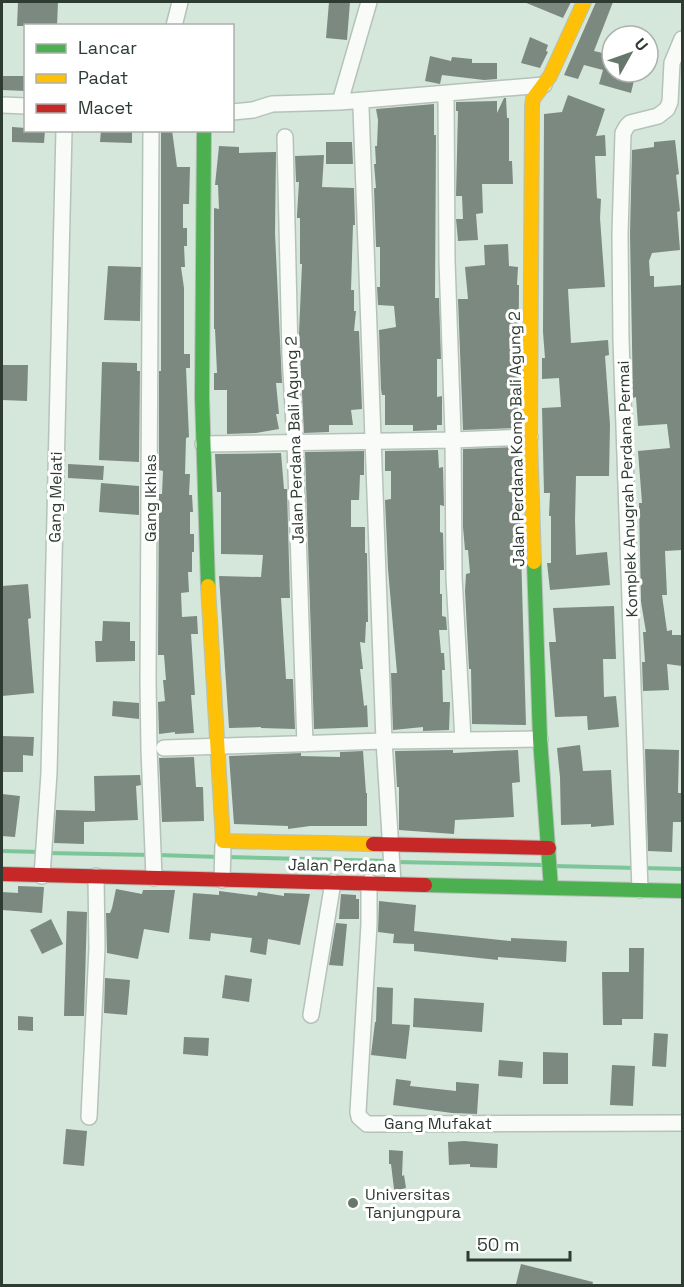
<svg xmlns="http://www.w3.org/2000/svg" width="684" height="1287" font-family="'Space Grotesk',sans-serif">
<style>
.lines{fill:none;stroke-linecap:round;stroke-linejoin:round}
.stream{stroke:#7cc699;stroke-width:4}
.building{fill:#7c8980}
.street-casing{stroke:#b5c2b9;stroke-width:18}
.fast-casing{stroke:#b5c2b9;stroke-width:16}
.slow-casing{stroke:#b5c2b9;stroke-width:16}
.jam-casing{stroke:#b5c2b9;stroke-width:16}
.street{stroke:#f9fbf9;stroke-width:15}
.fast{stroke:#4caf50;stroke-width:14}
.slow{stroke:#ffc107;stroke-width:14}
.jam{stroke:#c62828;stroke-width:14}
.poi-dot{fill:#68776d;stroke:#fff;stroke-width:2}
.labels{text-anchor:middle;stroke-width:6;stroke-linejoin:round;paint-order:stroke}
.street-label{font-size:16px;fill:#2e3b32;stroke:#fff}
.poi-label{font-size:16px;fill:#2e3b32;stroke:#fff;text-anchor:start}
</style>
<rect width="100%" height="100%" fill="#d5e6da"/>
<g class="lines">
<path class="stream" d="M2 851 40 852
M47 853 151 855
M158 855 220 857
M227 857 388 861
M395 862 544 865
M554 866 637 868
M644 868 682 869"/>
</g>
<path class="building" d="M18 2H58L57 26H17Z
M329 2H350L347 40 326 38Z
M524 2H571L563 18Z
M596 2H613L594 51 607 54 608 48H612V72H636L631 93 599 84 603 70 584 65 578 79 564 75Z
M530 37 548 45 546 51 548 52 540 68 521 63Z
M430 56 451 61 452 57 472 59V63H497V79L484 80 442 75 440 84 425 81Z
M2 76H26V91L2 90Z
M568 95 605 109 596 136 605 135 606 156H595L597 198 601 199 600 218 605 287 568 289 571 343 608 340 609 355 605 356 610 425 609 476H576L575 520 576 555 607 552 610 585 550 590 547 563H551V516H549L550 493H544L542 408 561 407 559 378 542 379V358H545L543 332 544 114 562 112Z
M504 98H506L507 118H509V161H512L513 184H482L483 213 476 214 478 240 458 241 456 219H463L462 196H456L458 111H456V102L497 101V113Z
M434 104V135H436L435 298H439L441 359H437V397L442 396V425H437V430L413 431V425H385V395H382L381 389 379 330 396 327 394 306 378 305 377 287H380V247H376L374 188H376L374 164H376L375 146H377L378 120 376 109Z
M12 127 26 128V130H45L44 143 12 142Z
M101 130H132V143L100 142Z
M161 130H172L177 167H190L189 204H183V228H187V246H184L185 267H181L184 288V354H190V368H186L189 437 186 438 185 474H190L189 495H192L193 512H190V534H194V552H192V572H188L189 592 181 593 182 617 197 616 198 634H191L195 695H191L194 733 175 734V732L159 734 158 702 165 701 163 680H166L164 655H158L159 494H162L163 471 159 470V371H161Z
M675 140 679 174 676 175 680 211 677 212 680 250 652 253 649 261 650 276H654V287L682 285V550L665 551 667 595H662L667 631 672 630V635H682V666L667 664 669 690 643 691 642 662H645L643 632H646L641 602 639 503H642L638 451 670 448 667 424 638 426 636 397 633 398 630 234 632 150 654 147V142Z
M326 142H352L353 164H326Z
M219 146 239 147V153L276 152 275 233 282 383H276L279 414H276L279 429 256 433 227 434V390H214V373H217L215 329H214V208L219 209 218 185H215Z
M324 155 322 187 354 188 355 225H353L351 290H354V311H356L354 331H359L362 409 351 410 353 425H329V432L304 433 299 333 302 264H300V218H297V215L299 182H296L295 156Z
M508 244 509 266 518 267 517 285H519L518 428 463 430 458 299H468L465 267 485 265 484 245Z
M108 266 141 267 140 321 104 320Z
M102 362 137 363V371H140L139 462 99 460Z
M2 365H28L27 401 2 400Z
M518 447 526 725 472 724 471 669H469L465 591 466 574 470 573 468 550H465L463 527V449Z
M438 450 439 468 443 467 444 506 440 505V532L443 533 444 570H440V594H442V616L446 617 447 630H439L441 653H444L445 670H442L443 702H450L449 730 423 731V727L393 730 391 673H397L388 569 385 500 391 499V471H385V451Z
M364 451V475H360L359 500H351V527H365V553H367L368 622H366L365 643 360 642 363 669H360L364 706 367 705 368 727 314 729 305 452Z
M281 453 284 489H287L290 598H281L286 679H293L295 729 261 728V727L229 728 219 576 261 577 263 555 221 554V492H217L215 454Z
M68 464 104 466 103 480 68 478Z
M101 483 139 486V515L99 512Z
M28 584 31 618 28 619 34 693 2 696V586Z
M614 606 616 659H603L604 697 616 696 619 727 588 730 587 716 555 717 549 642H556L553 608Z
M103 621 130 622V641H135V661L96 662 95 641H102Z
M113 701 139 703V719L112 716Z
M2 736 34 737 33 756 23 755V772H2Z
M580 745 583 771 611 770 614 825 591 827V824L561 825 560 777 557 748Z
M645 749 679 750 678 793H681V822H673L672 852 648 851Z
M453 750V753L518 750 520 782 512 783 514 817 455 820 454 834 399 830V787H397L395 751Z
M363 751 366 793H367V826H310L288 829V826L234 824 229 756 301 753V756L340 757V752Z
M194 757 196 787H203L204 821 162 822 159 758Z
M140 775 141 785 136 786 138 820 84 822V844L54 843 56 810 95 811 94 776Z
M2 794 20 796 15 837 2 836Z
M18 886 44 887 42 913 2 910V892L18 893Z
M116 889 142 894 143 890H175L169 933 144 929 138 959 107 953 106 913H110L112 908Z
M219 891 257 896 258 892 284 896V893L310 894 300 945 268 939 266 955 250 952 252 938 211 933 210 941 189 939 193 893 219 895Z
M341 894 356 895V899H359V919H339Z
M379 901 416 905 414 931 511 941V938L567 941 566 962 498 957V960L414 951V944L393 943 394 934 378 932Z
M67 911 87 912 84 1016H64Z
M51 919 63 944 42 954 30 930Z
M336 923 347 924 343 966 329 965Z
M629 948H644L643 1019H622V1025H603L602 972H629Z
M225 975 252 979 249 1002 222 998Z
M105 978 130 980 127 1015 104 1013Z
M377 987 393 988 392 1024 410 1025 406 1059 371 1055 375 1022H376Z
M414 998 484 1003 482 1032 413 1027Z
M18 1016 33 1017V1031L18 1030Z
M654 1033 668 1034 666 1067 652 1066Z
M184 1037 209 1038 208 1056 183 1054Z
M543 1052 568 1053V1084H543Z
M499 1060 523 1062 522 1078 498 1076Z
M612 1065 635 1066 633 1106 610 1105Z
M396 1079 411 1081 410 1086 456 1091V1082L479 1084 477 1114 452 1113 393 1105Z
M66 1129 87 1131 84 1166 63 1164Z
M464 1141 498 1144 497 1168 470 1167V1164L449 1165 448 1142Z
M389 1150 403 1151 402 1176 404 1175 406 1188 402 1189 401 1197H395L391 1164H389Z
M521 1264 593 1282 592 1286 516 1284Z"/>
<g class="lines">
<defs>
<path id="street" d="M174 26 180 2
M446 94 447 261 453 434 454 577 463 740
M340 102 369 2
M2 105 26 106
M361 108 384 741 393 883
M232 112 253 110 272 104 340 102 544 85
M151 130 148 681 149 749 154 878
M285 137 290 355 295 442 305 744
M203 444 453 440 530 437
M164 748 384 741 540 739
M42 876 49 773 64 130
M222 880 223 845
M369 882V924L358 1112 359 1117 367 1124 682 1123
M640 890 621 340 620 234 623 133 627 126 630 123 658 116 667 109 670 102 672 63 682 39
M311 1015 333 882
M89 1117 97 948 96 876"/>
<path id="fast" d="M204 130 202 397 208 586
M534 562 540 739 551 888
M425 885 682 891"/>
<path id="slow" d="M534 562 530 437 532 106 533 99 550 76 584 2
M208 586 223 841 373 844"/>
<path id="jam" d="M373 844 549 848
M2 874 425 885"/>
</defs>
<use href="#street" class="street-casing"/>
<use href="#fast" class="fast-casing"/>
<use href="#slow" class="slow-casing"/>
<use href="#jam" class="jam-casing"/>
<use href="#street" class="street"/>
<use href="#fast" class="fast"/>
<use href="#slow" class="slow"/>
<use href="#jam" class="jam"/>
</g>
<circle class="poi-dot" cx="353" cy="1203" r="6"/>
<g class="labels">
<g class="street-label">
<text transform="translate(516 439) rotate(-91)" y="6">Jalan Perdana Komp Bali Agung 2</text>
<text transform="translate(294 440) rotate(-92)" y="6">Jalan Perdana Bali Agung 2</text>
<text transform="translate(627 489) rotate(-92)" y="6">Komplek Anugrah Perdana Permai</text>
<text transform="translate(55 497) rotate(-89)" y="6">Gang Melati</text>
<text transform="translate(150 498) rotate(-90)" y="6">Gang Ikhlas</text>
<text transform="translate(342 865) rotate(1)" y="6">Jalan Perdana</text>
<text x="438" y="1129">Gang Mufakat</text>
</g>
<g class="poi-label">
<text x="365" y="1200">Universitas<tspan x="365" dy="18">Tanjungpura</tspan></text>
</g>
</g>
<rect width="684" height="1287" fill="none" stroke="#2e3b32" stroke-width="6"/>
<rect x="24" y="24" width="210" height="108" fill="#ffffff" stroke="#abb1ad" stroke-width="1.5"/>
<rect x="36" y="44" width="30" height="9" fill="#4caf50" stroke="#abb1ad" stroke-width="1.5"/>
<text x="78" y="54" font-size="18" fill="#2e3b32">Lancar</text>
<rect x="36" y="74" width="30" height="9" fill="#ffc107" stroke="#abb1ad" stroke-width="1.5"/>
<text x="78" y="84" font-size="18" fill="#2e3b32">Padat</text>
<rect x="36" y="104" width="30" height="9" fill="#c62828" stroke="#abb1ad" stroke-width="1.5"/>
<text x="78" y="114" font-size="18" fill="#2e3b32">Macet</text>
<g transform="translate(630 54) rotate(50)"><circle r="28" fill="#ffffff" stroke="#abb1ad" stroke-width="1.5"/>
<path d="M0-4.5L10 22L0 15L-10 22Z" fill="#68776d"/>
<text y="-9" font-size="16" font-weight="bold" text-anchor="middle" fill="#2e3b32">U</text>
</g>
<path d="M468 1251v9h102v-9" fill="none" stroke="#2e3b32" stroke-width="3"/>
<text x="477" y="1251" font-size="18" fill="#2e3b32" stroke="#ffffff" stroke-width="4.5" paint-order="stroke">50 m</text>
</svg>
